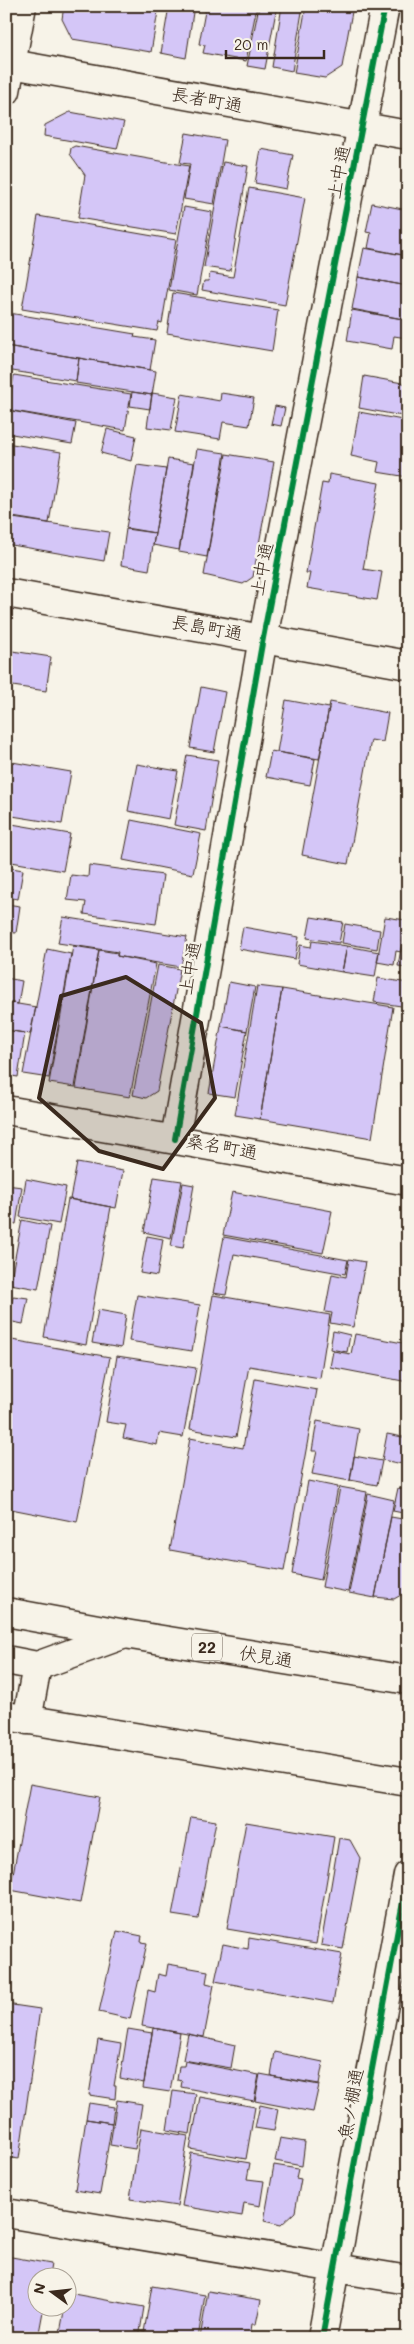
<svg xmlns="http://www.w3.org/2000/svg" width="414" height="2344" font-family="Mali,'Klee One',sans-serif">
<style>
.building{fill:#d4c6f7;stroke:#3b2a1e}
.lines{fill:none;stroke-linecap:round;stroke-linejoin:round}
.minor-casing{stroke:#3b2a1e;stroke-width:31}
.trunk-casing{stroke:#3b2a1e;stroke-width:31}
.motorway-casing{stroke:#3b2a1e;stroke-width:31}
.minor{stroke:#f7f3e8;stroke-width:28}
.trunk{stroke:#f7f3e8;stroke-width:28}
.motorway{stroke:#f7f3e8;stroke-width:28}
.cycleway-casing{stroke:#f7f3e8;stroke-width:9}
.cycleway{stroke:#00873e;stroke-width:6}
.marked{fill:#3b2a1e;fill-opacity:0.2;stroke:#3b2a1e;stroke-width:4;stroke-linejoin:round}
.labels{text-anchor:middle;stroke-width:5;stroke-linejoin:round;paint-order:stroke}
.shield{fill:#f7f3e8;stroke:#73665b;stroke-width:1}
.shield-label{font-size:16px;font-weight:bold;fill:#3b2a1e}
.street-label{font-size:18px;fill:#3b2a1e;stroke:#f7f3e8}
</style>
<rect width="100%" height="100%" fill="#f7f3e8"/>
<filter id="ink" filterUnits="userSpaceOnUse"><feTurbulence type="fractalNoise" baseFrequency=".02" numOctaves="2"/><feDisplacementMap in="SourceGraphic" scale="10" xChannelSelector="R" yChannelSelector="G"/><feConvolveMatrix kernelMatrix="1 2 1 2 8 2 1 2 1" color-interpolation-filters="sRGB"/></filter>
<g filter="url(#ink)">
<path class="building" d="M64 6H159L151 52 72 39 62 19Z
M169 6H194L186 58 161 53Z
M206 6H257L246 61 203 53 205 45 199 44Z
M259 6H277L265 69 247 66Z
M282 6H303L292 71 272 67Z
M306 6H353L342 67 325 78 294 73Z
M70 112 124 122 117 149 44 136 45 125Z
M186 133 225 140 214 204 184 199 190 164 180 163Z
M75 146 189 166 176 234 78 218 85 175 70 154 71 148Z
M261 149 293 155 286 189 255 183Z
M223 162 248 166 230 271 204 267Z
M249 188 305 198 285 305 202 290 204 281H208L210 273 233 277Z
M372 203 408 210V256L368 248 371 233 366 232Z
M184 207 212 212 197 295 169 290Z
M38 216 176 240 162 323 159 322 157 331 22 309Z
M364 248 408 256V286L358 277Z
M358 277 408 286V320L352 309Z
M173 293 278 310 272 351 167 333Z
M352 310 408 320 407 338 394 336 392 349 347 341Z
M9 313 135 334 134 337 155 340 150 370 6 346Z
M6 346 79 358 76 381 6 370Z
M79 358 156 371 152 395 76 383Z
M14 375 131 394 125 430 8 410Z
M364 376 408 384V417L359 408Z
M132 392 152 395 150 409 130 406Z
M152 393 177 397 171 430 147 427Z
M221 393 254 398 249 426 223 422 220 439 175 432 182 394 220 401Z
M275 406 285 408 281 426 271 424Z
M6 410 76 423 72 444 6 433Z
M359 412 408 421V477L377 472 379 462 351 456Z
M107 429 136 436 131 461 101 453Z
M6 443 61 452 49 523 6 516Z
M197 449 225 453 207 557 179 552Z
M226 454 274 462 253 577 243 584 204 575Z
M168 459 194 463 179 550 153 545Z
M137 465 166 469 155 533 126 528Z
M329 474 379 483 363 569 382 572 377 600 307 588 310 573H306L322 483 328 484Z
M6 517 109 532 104 561 6 544Z
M126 529 155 533 149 570 121 565Z
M6 650 51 657 46 691 6 685Z
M201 687 225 692 214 752 190 748Z
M286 700 329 708 319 759 277 752Z
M330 702 388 713 383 742 371 740 348 864 302 855Z
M271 751 315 759 310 785 266 777Z
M187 755 218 760 206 831 174 825Z
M6 761 71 772 62 824 6 815Z
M137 764 178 771 169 819 128 811Z
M131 820 201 834 193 874 123 860Z
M6 823 70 834 63 871 6 861Z
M89 865 163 875 156 924 84 914 86 902 67 900 71 875 88 877Z
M6 867 23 870 18 899 6 897Z
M6 904 20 906 16 933 6 932Z
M63 917 187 937 181 967 117 956 118 952 58 943Z
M311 917 343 922 339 943 307 938Z
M385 917 406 920 401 952 396 951 394 965 377 962Z
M406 920H408V967L398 966Z
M345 924 380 930 377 949 342 943Z
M243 927 299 937 295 959 239 949Z
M312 941 347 946 342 972 297 964 300 945 311 947Z
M73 946 99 950 75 1087 49 1083Z
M347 946 379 952 375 977 342 972Z
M47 949 71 954 49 1078 23 1074Z
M99 950 117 953V956L156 964 130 1097 76 1088Z
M158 965 180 969 157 1091 146 1098 133 1095Z
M6 978 22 981 18 1004 6 1002Z
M378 978 408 983V1007L374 1002Z
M229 982 255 987 247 1031 221 1026Z
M257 986 282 989 260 1119 235 1115Z
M282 989 393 1007 372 1138 260 1119Z
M6 1002 36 1007 30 1034 6 1030Z
M221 1026 247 1031 235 1097 209 1093Z
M6 1030 25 1033 18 1077 6 1075Z
M77 1163 123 1171 116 1208 70 1199Z
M154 1177 182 1181 171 1238 144 1232Z
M26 1179 66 1187 59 1224 20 1217Z
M183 1183 194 1185 183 1248 171 1246Z
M6 1185 22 1187 16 1224 6 1222Z
M232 1192 332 1211 323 1253 223 1235Z
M68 1199 111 1207 86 1345 44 1337Z
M22 1220 50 1226 38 1289 10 1284Z
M147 1236 163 1239 157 1276 140 1273Z
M224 1237 348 1260 345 1274 234 1254 226 1295 213 1293Z
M349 1259 365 1262 353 1327 330 1323 332 1313 325 1312 332 1274 346 1277Z
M137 1295 200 1305 192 1351 129 1341Z
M213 1295 330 1315 320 1378 249 1366 236 1437 190 1429Z
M13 1296 28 1298 23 1324 8 1321Z
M98 1310 126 1315 121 1348 92 1343Z
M333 1331 350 1335 347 1352 330 1349Z
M355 1334 408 1344V1382L330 1367 333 1351 351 1354Z
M6 1339 110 1357 77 1522 6 1508Z
M117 1356 196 1368 183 1437 159 1433 157 1445 123 1438 126 1425 106 1422Z
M255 1379 317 1390 284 1571 170 1550 190 1438 243 1448Z
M317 1421 359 1429 350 1481 312 1474 317 1451H312Z
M387 1434 408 1438V1465L382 1460Z
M354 1456 382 1461 377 1485 350 1480Z
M308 1481 338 1487 321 1580 292 1574Z
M340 1487 367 1492 348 1592 322 1587Z
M398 1488 408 1490V1514L393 1511Z
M368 1494 394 1500 375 1598 349 1593Z
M391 1517 408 1520V1591L394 1599 375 1597Z
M30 1784 100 1797 80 1903 10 1890Z
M191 1817 216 1821 198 1919 172 1915Z
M246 1822 334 1837 316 1944 227 1929Z
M339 1838 350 1840 360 1858 343 1949 321 1945Z
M117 1931 142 1936 141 1942 147 1943 130 2019 99 2012Z
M249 1938 342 1954 333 2003 215 1981 223 1944 248 1949Z
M168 1964 208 1971 206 1983 214 1985 204 2037 142 2026 148 1990 155 1992 158 1974 166 1976Z
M6 2004 40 2009 19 2159 6 2157Z
M153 2028 180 2033 170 2092 143 2088Z
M128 2029 152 2033 144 2083 120 2078Z
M188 2034 235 2045 231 2068 183 2060Z
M98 2040 121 2044 114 2086H116L115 2099 89 2095Z
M275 2052 323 2062 319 2084 271 2076Z
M185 2061 259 2075 254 2101 181 2087 182 2081 177 2080 179 2066H184Z
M260 2074 319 2085 313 2112 255 2101Z
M173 2091 196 2094 190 2134 167 2130Z
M200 2097 255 2107 246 2159 190 2149Z
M117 2100 142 2104 135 2149 110 2145Z
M89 2103 114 2107 112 2123 86 2119Z
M260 2105 278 2109 274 2131 255 2128Z
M86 2119 112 2123 100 2194 75 2190Z
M141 2128 188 2136 177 2206 130 2199Z
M280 2138 305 2142 302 2166 275 2161Z
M191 2153 250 2163 247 2179 264 2181 260 2206 244 2203 242 2216 182 2206Z
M274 2165 298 2169 296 2178 301 2179 295 2212 281 2225 264 2221Z
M6 2256 51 2264 49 2276H38V2306H44L38 2338H6Z
M152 2286 205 2295 198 2338H143Z
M208 2291 261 2300 256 2324H252L250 2338H200Z
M68 2293 144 2307 139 2338H59L65 2306H68Z"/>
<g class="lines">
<defs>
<path id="minor" d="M6 63 408 135
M6 91 22 6
M6 593 408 665
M6 1110 408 1181
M175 1139 263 638 385 6
M6 2213 408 2280
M322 2338 408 1875"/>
<path id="trunk" d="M6 1612 125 1634 408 1680
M6 1716 408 1782"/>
<path id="motorway" d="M6 1660 37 1666 125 1634
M27 1720 37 1666"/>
</defs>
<use href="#minor" class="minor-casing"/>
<use href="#trunk" class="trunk-casing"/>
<use href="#motorway" class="motorway-casing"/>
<use href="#minor" class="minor"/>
<use href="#trunk" class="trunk"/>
<use href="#motorway" class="motorway"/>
<defs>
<path id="cycleway" d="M175 1139 263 638 385 6
M322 2338 408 1875"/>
</defs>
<use href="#cycleway" class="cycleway-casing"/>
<use href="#cycleway" class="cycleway"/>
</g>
</g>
<path class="marked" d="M126 977 201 1023 215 1098 163 1169 99 1151 39 1098 61 996Z"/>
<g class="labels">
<rect class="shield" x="192" y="1633.5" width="30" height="27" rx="4"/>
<g class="shield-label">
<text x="207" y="1653">22</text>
</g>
<g class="street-label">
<text transform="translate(207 100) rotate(10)" y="6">長者町通</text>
<text transform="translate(339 172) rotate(-79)" y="6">上中通</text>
<text transform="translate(262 569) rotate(-79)" y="6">上中通</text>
<text transform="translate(207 628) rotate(10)" y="6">長島町通</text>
<text transform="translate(190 968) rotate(-80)" y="6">上中通</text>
<text transform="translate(222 1147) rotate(10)" y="6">桑名町通</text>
<text transform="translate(266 1657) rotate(9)" y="6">伏見通</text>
<text transform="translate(351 2104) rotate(-80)" y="6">魚ノ棚通</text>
</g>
</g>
<rect width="414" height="2344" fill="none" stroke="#f7f3e8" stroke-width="25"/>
<rect x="12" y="12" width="389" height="2319" fill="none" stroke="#3b2a1e" stroke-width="2" filter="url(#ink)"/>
<g transform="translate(52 2292) rotate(285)"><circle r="24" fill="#f7f3e8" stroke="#aca397"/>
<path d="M0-4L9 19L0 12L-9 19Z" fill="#3b2a1e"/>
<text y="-8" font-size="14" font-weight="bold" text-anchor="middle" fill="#3b2a1e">N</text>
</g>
<path d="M226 50v8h98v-8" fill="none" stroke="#3b2a1e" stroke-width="2.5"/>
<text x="234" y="50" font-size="15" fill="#3b2a1e" stroke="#f7f3e8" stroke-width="4" paint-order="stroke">20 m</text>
</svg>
